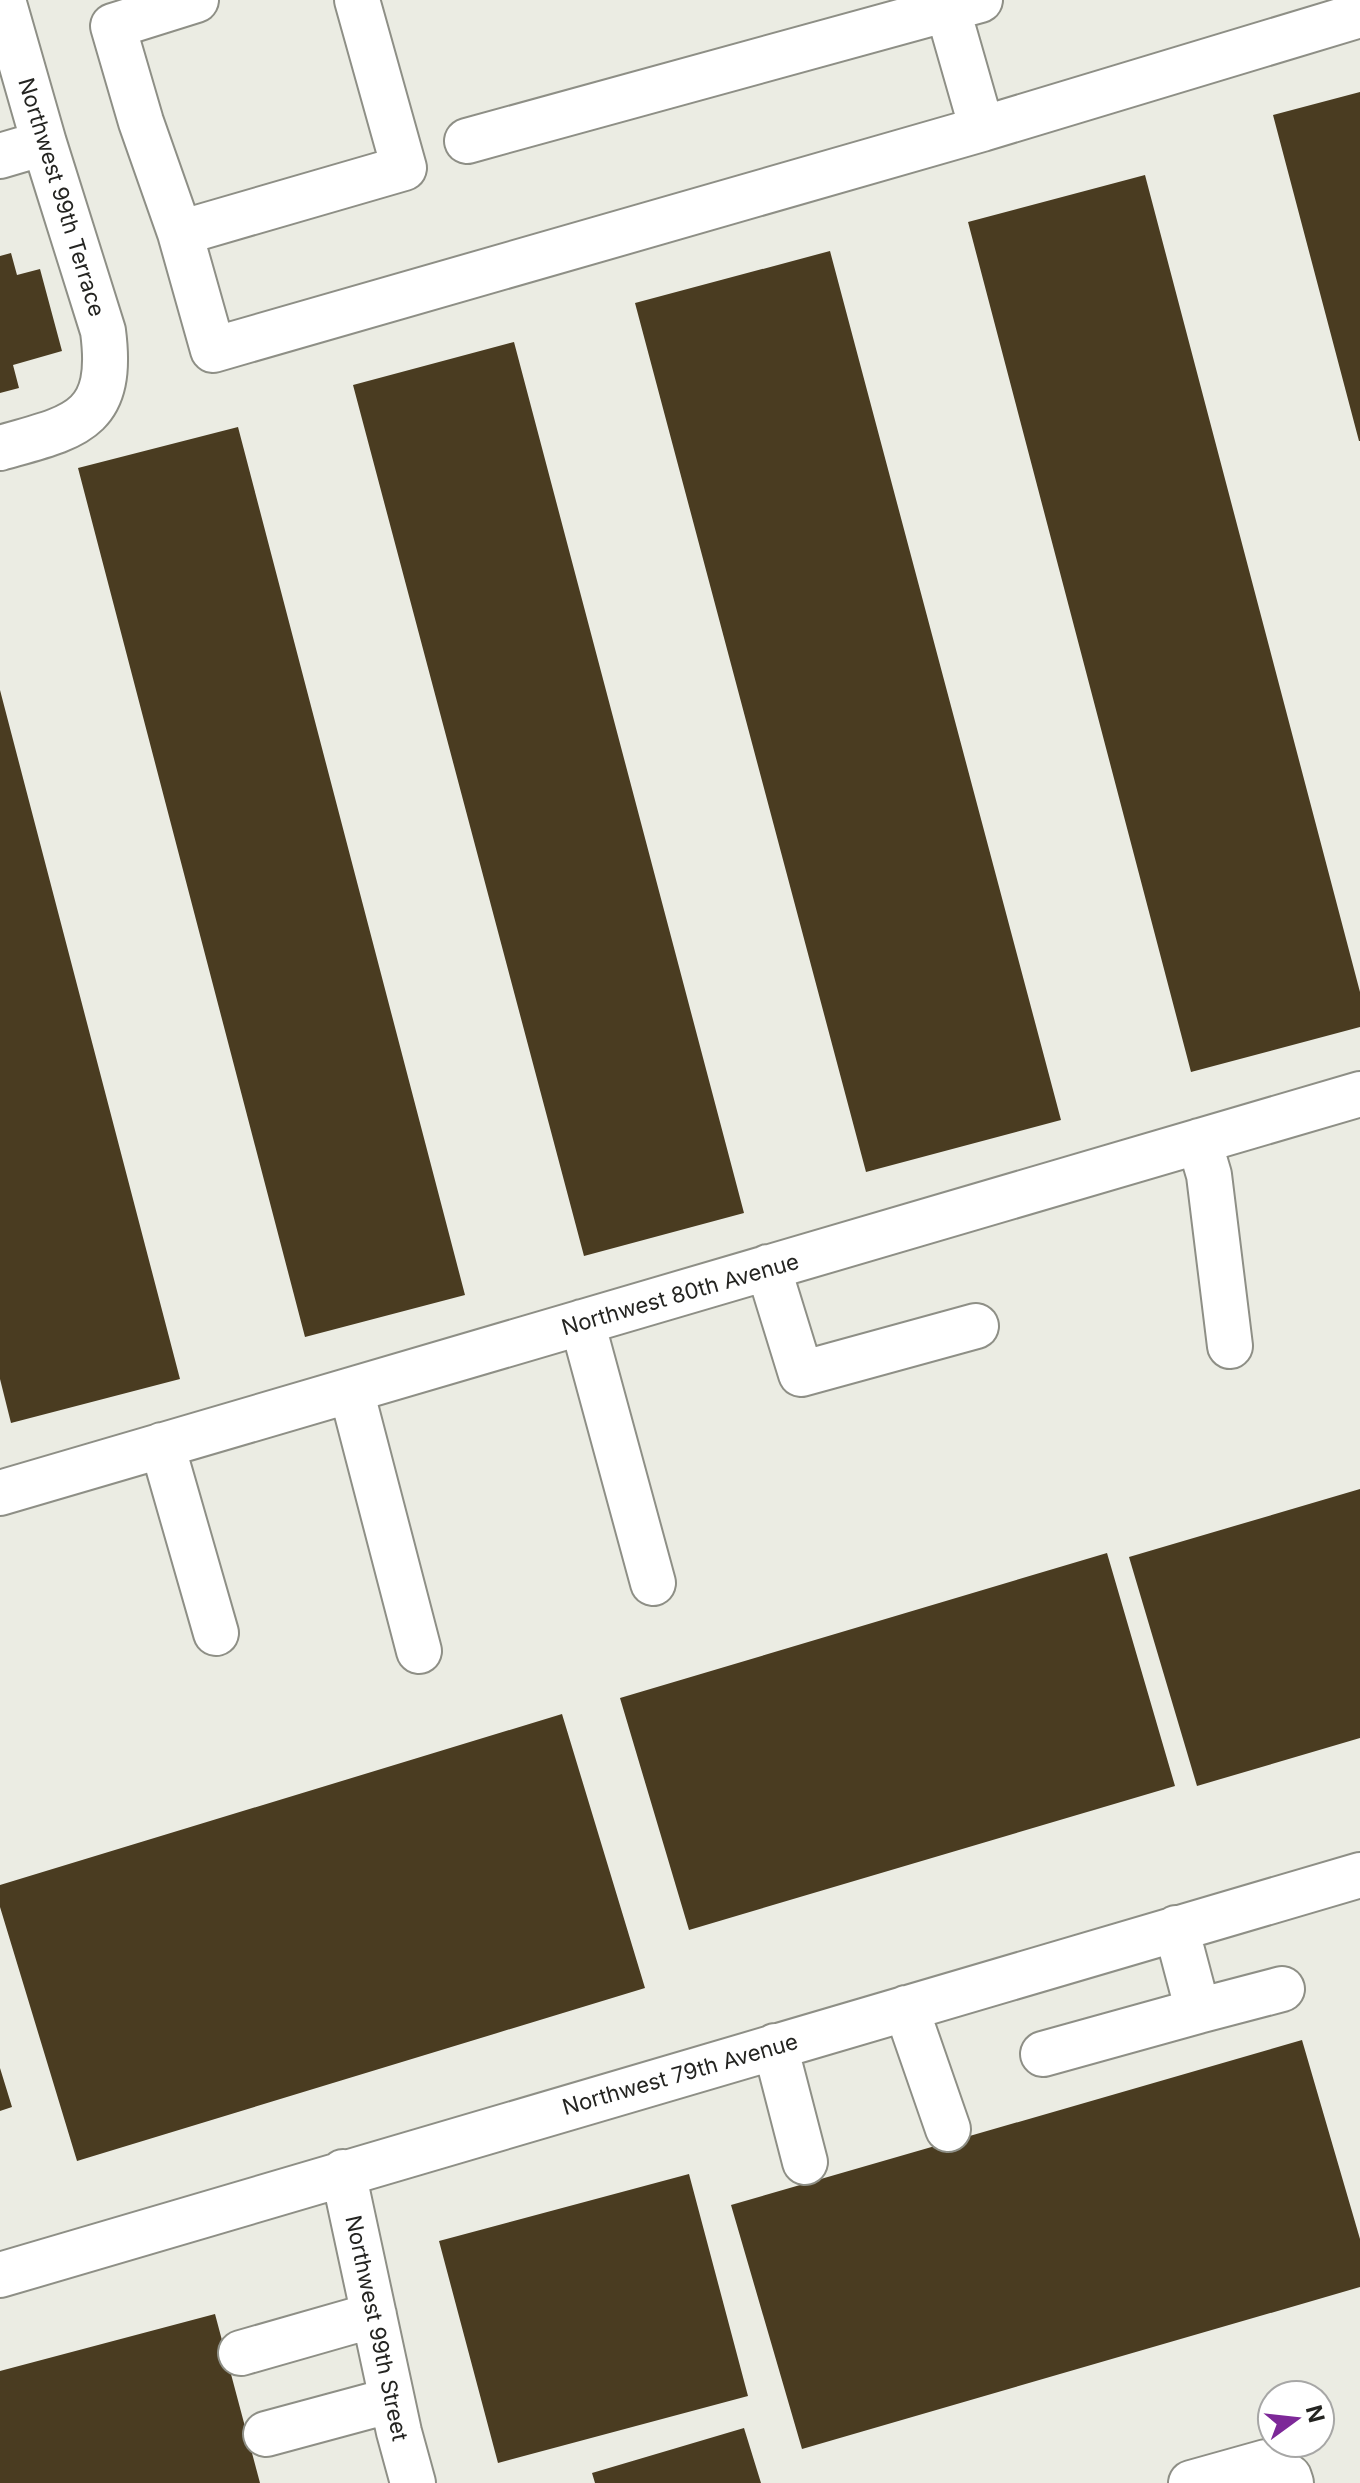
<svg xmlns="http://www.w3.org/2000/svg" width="1360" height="2483" font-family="Inter,sans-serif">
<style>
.building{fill:#4a3c21}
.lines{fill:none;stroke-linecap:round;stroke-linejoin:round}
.minor-casing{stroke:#8e8f86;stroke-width:48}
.minor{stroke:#fff;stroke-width:44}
.labels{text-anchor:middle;stroke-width:8;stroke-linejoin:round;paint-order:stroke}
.street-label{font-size:22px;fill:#242421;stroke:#fff}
</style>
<rect width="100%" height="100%" fill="#ebece3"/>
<path class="building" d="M1360 92V441H1359L1273 115Z
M1145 175 1360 992V1027L1191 1072 968 222Z
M830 251 1061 1120 866 1172 635 303Z
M11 253 17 275 40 269 62 351 13 365 19 388 0 393V256Z
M514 342 744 1213 584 1256 353 385Z
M238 427 465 1295 305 1337 78 468Z
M0 690 180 1379 11 1423 0 1379Z
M1360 1489V1738L1197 1786 1129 1557Z
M1107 1553 1175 1786 689 1930 620 1698Z
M562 1714 645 1988 77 2161 0 1907V1885Z
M1302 2040 1360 2239V2287L802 2449 731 2205Z
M0 2068 12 2107 0 2111Z
M689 2174 748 2396 498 2463 439 2241Z
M215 2314 260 2483H0V2371Z
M744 2428 761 2483H595L592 2473Z"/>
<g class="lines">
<defs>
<path id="minor" d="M196 0 113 26 141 122 180 233 404 168 357 0
M982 129 1360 15
M467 141 980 0
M0 156 44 143
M180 233 213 350 982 129 945 0
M0 448C74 427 115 422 103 331L44 143 3 0
M1199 1141 1209 1175 1230 1346
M768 1267 801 1374 976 1326
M582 1322 653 1583
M351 1390 419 1651
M162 1445 216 1633
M0 1493 1360 1094
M1176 1928 1198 2011 1282 1989
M906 2008 948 2129
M775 2046 805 2162
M1043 2054 1198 2011
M343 2172 399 2432 413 2483
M0 2275 1360 1875
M241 2353 374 2315
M266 2434 392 2400
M1191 2483 1266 2462 1289 2477 1291 2483"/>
</defs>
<use href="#minor" class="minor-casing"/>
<use href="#minor" class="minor"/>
</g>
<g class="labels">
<g class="street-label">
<text transform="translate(62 197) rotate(73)" y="8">Northwest 99th Terrace</text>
<text transform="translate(680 1294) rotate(-16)" y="8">Northwest 80th Avenue</text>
<text transform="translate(680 2074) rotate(-16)" y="8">Northwest 79th Avenue</text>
<text transform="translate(377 2328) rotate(78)" y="8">Northwest 99th Street</text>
</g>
</g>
<g transform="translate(1296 2419) rotate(75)"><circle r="38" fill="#ffffff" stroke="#a7a7a6" stroke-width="2"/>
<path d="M0-6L14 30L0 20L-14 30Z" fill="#7d2898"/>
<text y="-12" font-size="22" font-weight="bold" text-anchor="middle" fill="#242421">N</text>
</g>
</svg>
